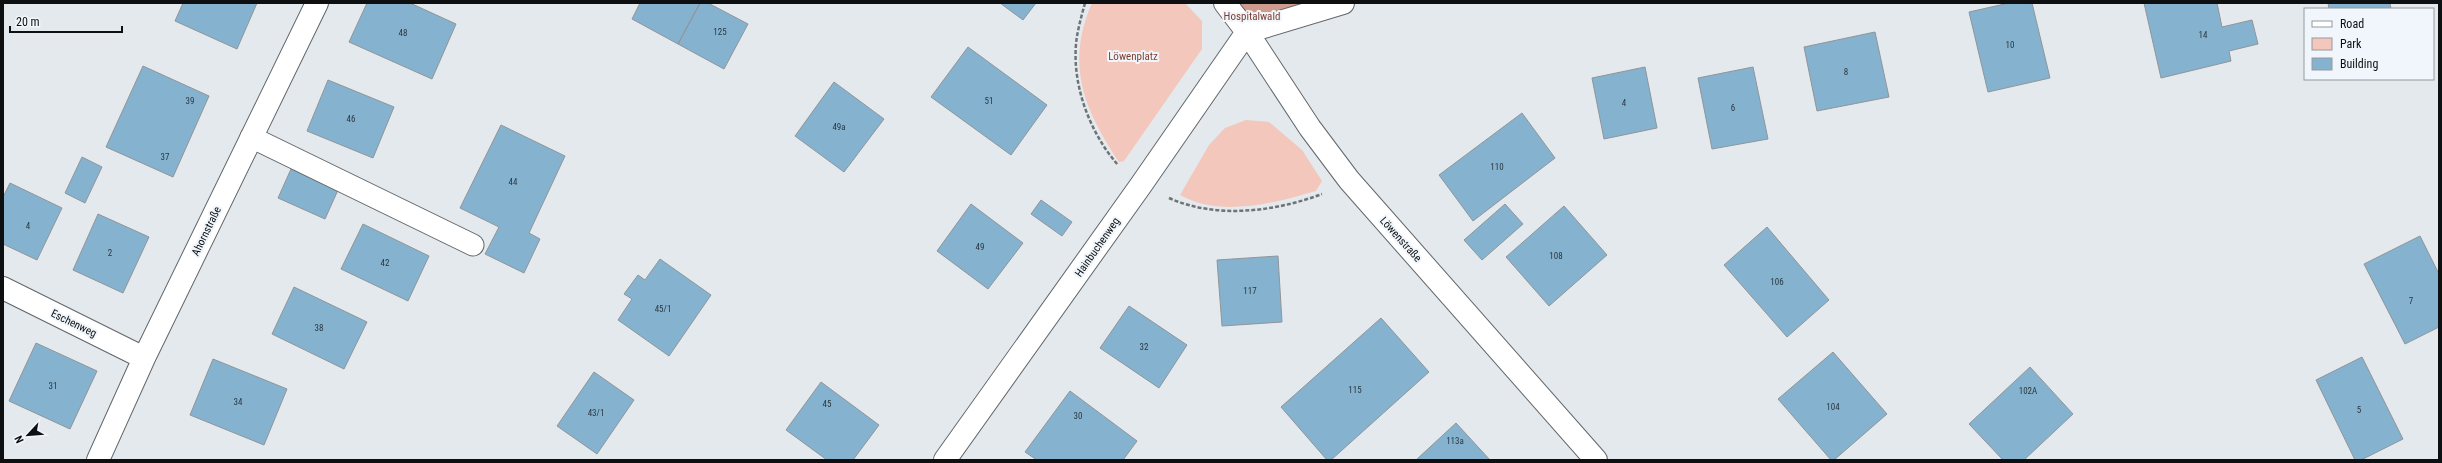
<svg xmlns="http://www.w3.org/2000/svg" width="2442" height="463" font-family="'Roboto Condensed',sans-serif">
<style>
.green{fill:#f3c7bb}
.forest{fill:#ce9b8e}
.building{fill:#85b2cf;stroke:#909599}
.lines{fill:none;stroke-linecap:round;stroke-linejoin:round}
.lane-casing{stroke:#61666a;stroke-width:23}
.street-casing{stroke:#61666a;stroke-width:24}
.path{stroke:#707376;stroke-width:2.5;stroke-dasharray:4 2;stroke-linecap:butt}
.lane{stroke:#fff;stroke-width:21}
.street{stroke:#fff;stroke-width:22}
.labels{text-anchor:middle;stroke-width:4;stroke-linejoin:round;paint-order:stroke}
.number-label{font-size:9px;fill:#2b3840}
.park-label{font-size:11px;fill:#7f3f2e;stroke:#f0f6fb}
.street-label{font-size:11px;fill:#0d0f10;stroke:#f0f6fb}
</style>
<rect width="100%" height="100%" fill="#e3e9ed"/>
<path class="green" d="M1092 3H1185L1202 21V49L1124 161 1119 162C1084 110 1065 64 1092 3Z
M1246 120 1269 122 1302 150 1322 181 1316 191C1274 203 1221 218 1180 195L1209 145 1225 128Z"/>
<path class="forest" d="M1225 3H1343L1247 32Z"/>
<path class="building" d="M183 3H257L237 49 175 21Z
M367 3H410L456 24 432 79 349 42Z
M640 3H700L678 44 632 19Z
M700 3H708L748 24 724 69 678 44Z
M1000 3H1036L1023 20Z
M2009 3H2032L2050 78 1988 92 1969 12Z
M2144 3H2217L2222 27 2252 20 2258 44 2229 51 2231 61 2161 78Z
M2328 3H2390L2391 9H2329Z
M1875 32 1889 97 1817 111 1804 47Z
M968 47 1047 105 1011 155 931 97Z
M143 66 209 96 173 177 106 147Z
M1645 67 1657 128 1604 139 1592 78Z
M1753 67 1768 139 1712 149 1698 78Z
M328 80 394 107 373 158 307 131Z
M834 82 884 119 844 172 795 136Z
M1522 113 1555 158 1473 221 1439 175Z
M501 125 565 156 529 233 540 239 524 273 485 254 499 227 460 208Z
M82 157 102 167 85 203 65 193Z
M291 169 338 190 325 219 278 198Z
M10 183 62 208 37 260 3 244V197Z
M1041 200 1072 222 1062 236 1031 214Z
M971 204 1023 243 988 289 937 251Z
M1505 204 1523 224 1482 260 1464 240Z
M1564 206 1607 255 1549 306 1506 257Z
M98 214 149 237 123 293 73 270Z
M363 224 429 256 408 301 341 269Z
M1767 227 1829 300 1787 337 1724 265Z
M2420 236 2439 274V327L2405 344 2364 264Z
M1278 256 1282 322 1222 326 1217 260Z
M660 259 711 295 669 356 618 320 632 299 624 294 638 275 645 280Z
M294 287 367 322 344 369 272 334Z
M1129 306 1187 345 1159 388 1100 348Z
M1381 318 1429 372 1331 460H1327L1281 407Z
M36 343 97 371 70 429 9 401Z
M1833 352 1887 414 1834 460H1831L1778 399Z
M2362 357 2403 439 2361 460H2355L2316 380Z
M213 359 287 389 264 445 190 415Z
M2030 367 2073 414 2024 460H2003L1969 424Z
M594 372 634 400 597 454 557 426Z
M821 382 879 425 853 460H827L786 430Z
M1070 391 1137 441 1123 460H1037L1025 452Z
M1456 423 1490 460H1416Z"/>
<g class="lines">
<defs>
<path id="lane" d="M251 137 473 245"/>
<path id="street" d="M1225 3 1247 32 1310 128 1349 180 1596 460
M1247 32 1343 3
M3 288 144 358
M98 460 144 358 317 3
M945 460 1141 185 1247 32"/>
</defs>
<use href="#lane" class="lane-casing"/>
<use href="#street" class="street-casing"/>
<path class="path" d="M1085 3C1082 14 1079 25 1077 36 1070 81 1089 132 1118 165
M1169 198C1216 219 1274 212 1322 194"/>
<use href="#lane" class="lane"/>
<use href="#street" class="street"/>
</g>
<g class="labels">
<g class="number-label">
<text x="720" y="35">125</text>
<text x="403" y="36">48</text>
<text x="2203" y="38">14</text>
<text x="2010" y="48">10</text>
<text x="1846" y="75">8</text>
<text x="190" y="104">39</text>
<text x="989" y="104">51</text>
<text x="1624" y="106">4</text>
<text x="1733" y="111">6</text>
<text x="351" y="122">46</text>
<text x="839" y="130">49a</text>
<text x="165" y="160">37</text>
<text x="1497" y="170">110</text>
<text x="513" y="185">44</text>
<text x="28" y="229">4</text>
<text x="980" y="250">49</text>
<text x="110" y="256">2</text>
<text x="1556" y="259">108</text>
<text x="385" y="266">42</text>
<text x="1777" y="285">106</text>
<text x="1250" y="294">117</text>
<text x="2411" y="304">7</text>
<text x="663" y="312">45/1</text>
<text x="319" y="331">38</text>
<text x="1144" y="350">32</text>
<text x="53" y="389">31</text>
<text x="1355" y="393">115</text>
<text x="2028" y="394">102A</text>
<text x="238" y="405">34</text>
<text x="827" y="407">45</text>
<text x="1833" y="410">104</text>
<text x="2359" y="413">5</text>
<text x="596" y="416">43/1</text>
<text x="1078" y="419">30</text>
<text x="1455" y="444">113a</text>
</g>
<g class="park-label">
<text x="1252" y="20">Hospitalwald</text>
<text x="1133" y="60">Löwenplatz</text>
</g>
<g class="street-label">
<text transform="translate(206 231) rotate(-64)" y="4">Ahornstraße</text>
<text transform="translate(1401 239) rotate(48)" y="4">Löwenstraße</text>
<text transform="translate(1097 247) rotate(-55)" y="4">Hainbuchenweg</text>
<text transform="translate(74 323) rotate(26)" y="4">Eschenweg</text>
</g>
</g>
<rect width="2442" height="463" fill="none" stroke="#0d0f10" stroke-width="8"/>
<rect x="2304" y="8" width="130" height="72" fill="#f0f6fb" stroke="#959a9d"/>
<rect x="2312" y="21" width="20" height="6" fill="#ffffff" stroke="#959a9d"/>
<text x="2340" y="28" font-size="12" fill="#0d0f10">Road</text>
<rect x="2312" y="38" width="20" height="12" fill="#f3c7bb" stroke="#959a9d"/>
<text x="2340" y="48" font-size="12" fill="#0d0f10">Park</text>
<rect x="2312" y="58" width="20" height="12" fill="#85b2cf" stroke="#959a9d"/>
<text x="2340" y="68" font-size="12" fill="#0d0f10">Building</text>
<g transform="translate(28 435) rotate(244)" stroke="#f0f6fb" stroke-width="3" paint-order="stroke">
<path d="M0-3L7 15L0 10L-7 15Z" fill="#0d0f10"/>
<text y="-6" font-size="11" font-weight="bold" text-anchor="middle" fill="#0d0f10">N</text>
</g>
<path d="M10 26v6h112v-6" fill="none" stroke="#0d0f10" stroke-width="2"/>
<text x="16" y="26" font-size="12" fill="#0d0f10" stroke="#f0f6fb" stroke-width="3" paint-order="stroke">20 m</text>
</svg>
